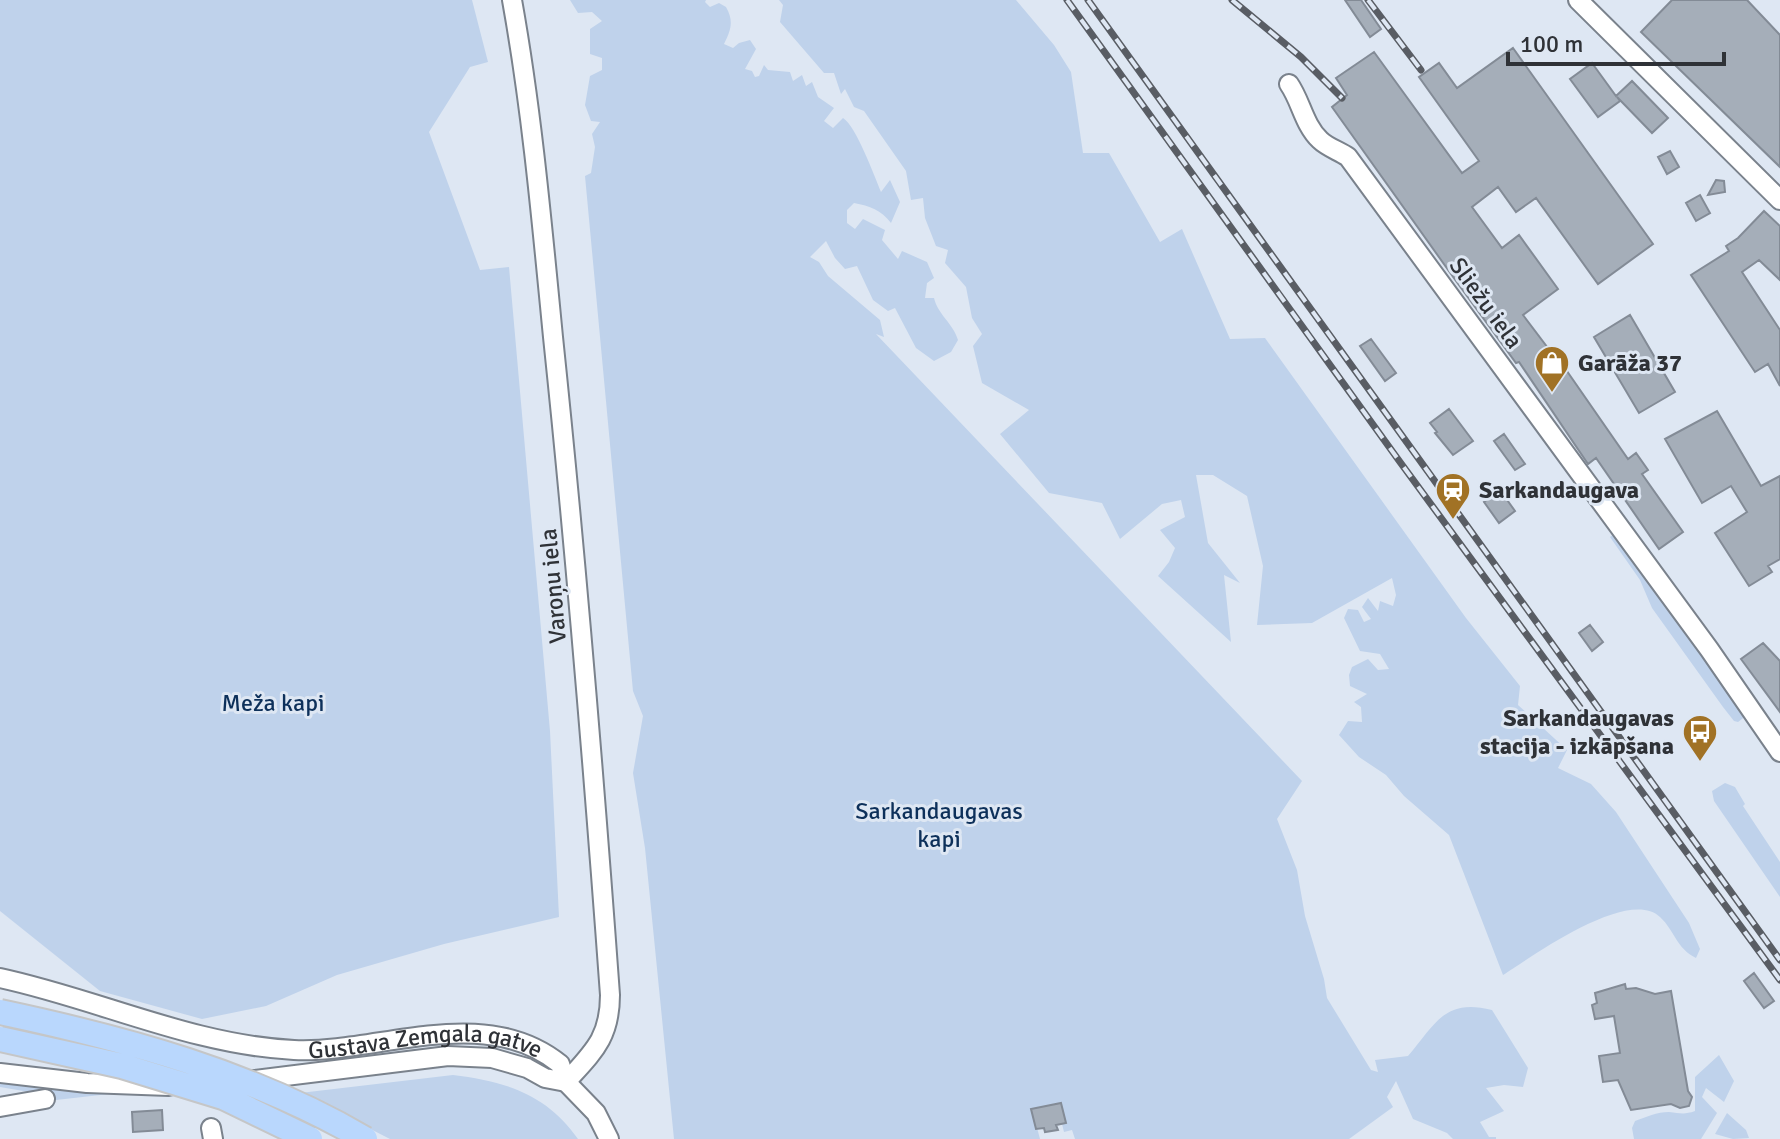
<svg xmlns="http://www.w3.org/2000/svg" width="1780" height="1139" font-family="Signika,sans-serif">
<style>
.green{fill:#bfd2eb}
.building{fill:#a5aeb9;stroke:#838b96;stroke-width:2}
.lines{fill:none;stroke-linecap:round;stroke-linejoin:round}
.minor-casing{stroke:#7a828c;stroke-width:22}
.minor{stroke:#fff;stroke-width:18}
.rail-casing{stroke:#595d64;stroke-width:7}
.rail{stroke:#dee7f3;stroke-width:4;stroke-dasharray:12;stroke-linecap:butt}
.major-bridge-casing{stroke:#c5c6c7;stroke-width:28;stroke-linecap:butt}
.major-bridge{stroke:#b9d7fd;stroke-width:24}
.labels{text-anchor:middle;stroke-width:6;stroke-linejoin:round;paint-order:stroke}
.street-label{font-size:24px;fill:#2f3237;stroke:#dee7f3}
.poi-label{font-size:24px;font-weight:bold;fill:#2f3237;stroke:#dee7f3;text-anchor:start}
.park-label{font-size:24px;fill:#0d305a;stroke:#dee7f3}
</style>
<rect width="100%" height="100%" fill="#dee7f3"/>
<path class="green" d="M0 0H472L488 62 470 67 429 132 480 270 509 267 550 731 559 917 444 944 337 975 266 1006 202 1019 100 991 0 911Z
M570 0H706L705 2 710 7 719 3 726 7C734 21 731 30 724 44L733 48 739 43 750 40 756 49 745 69 752 71 755 77 759 76 764 65 768 70 790 72 793 81 802 75 806 86 812 82 818 97 834 108 824 121 833 128 843 118C856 126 874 175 881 192L890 180 900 202 891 223C881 210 870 206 854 203L847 210V223L855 229 863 219 885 230 882 240 898 259 902 251 927 262 934 278 927 283 925 298H934C938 315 953 323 958 340L951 352 934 361 916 348 895 308 888 311 873 300 857 266 845 269 835 258 826 241 810 257 819 262 828 276 880 320 884 337 876 334 1302 781 1277 819 1297 870 1305 916 1324 979 1327 998 1371 1070 1378 1072 1375 1060 1408 1056C1436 1023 1445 998 1492 1010L1528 1068 1523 1087 1504 1085 1486 1088 1504 1111 1480 1122 1489 1137H1496V1139H1453L1447 1133 1413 1119 1396 1081 1387 1097 1393 1107 1349 1139H1075L1072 1130 1064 1132 1062 1124 1066 1122 1061 1103 1032 1109 1040 1139H674L645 848 633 773 643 716 633 691 585 176 591 173 595 147 592 134 600 122 591 121 585 105 590 76 602 70V58L590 54V29L602 21 592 12 578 13Z
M779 0H1016L1054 45 1071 72 1083 153H1109L1160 242 1182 229 1230 339 1265 338 1466 618 1520 686 1518 705 1567 750 1558 768 1591 784 1616 812 1689 923 1700 949 1696 958C1676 948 1675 931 1660 917 1628 887 1533 956 1503 975L1449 835 1404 796 1386 775 1359 757 1339 735 1348 721 1362 722 1361 707 1354 702 1367 694 1350 686 1349 675 1352 667 1368 659 1378 670 1389 669 1380 654 1360 651 1344 618 1348 609 1358 610 1364 622 1371 619 1362 607 1368 598 1378 611 1380 601 1393 606 1396 595 1392 578 1312 623 1257 625 1263 566 1247 496 1213 475H1196L1208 543 1240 583 1224 575 1231 642 1158 576 1169 562 1175 548 1160 530 1185 517 1181 500 1162 504 1120 539 1102 503 1049 493 1000 434 1029 410 982 383 973 346 982 334 972 318 966 287 945 263 948 250 936 246 925 218 923 198 911 200 906 171 864 111 854 107 845 89 841 94 834 73H824L780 22 783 5Z
M1614 534 1747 715 1738 722 1734 721 1723 707 1652 608 1640 580 1610 537Z
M1725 783 1735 787 1745 804 1743 806 1780 862V897L1714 801 1712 791Z
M1719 1055 1734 1081 1724 1102 1706 1088 1702 1097 1717 1113 1701 1139H1634L1632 1128 1635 1121C1646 1117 1657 1112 1669 1112 1680 1113 1684 1115 1695 1111V1077Z
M453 1075C504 1081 547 1094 578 1139H390L300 1093Z
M0 1081 109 1092V1094L56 1100 35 1093 0 1087Z
M1727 1113 1746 1130 1749 1138 1733 1139 1715 1134Z"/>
<path class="building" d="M1345 0H1361L1381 29 1370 37Z
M1672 0H1747L1780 35V167L1641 32Z
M1513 48 1653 244 1598 284 1536 198 1516 212 1498 187 1472 207 1502 248 1519 235 1558 289 1523 315 1551 352 1553 351 1628 459 1636 453 1648 470 1642 474 1683 532 1659 549 1596 458 1588 464 1519 362 1516 363 1456 281 1332 107 1347 95 1336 78 1374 52 1462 173 1479 161 1419 77 1439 63 1457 88Z
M1592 63 1616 96 1632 81 1668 118 1652 133 1617 97 1620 101 1598 117 1570 79Z
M1670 151 1679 167 1667 174 1658 157Z
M1716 180 1724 181 1725 192 1708 195Z
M1700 195 1710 213 1696 221 1686 203Z
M1764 211 1780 226V280L1759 260 1742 272 1780 330V386L1768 364 1755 372 1691 275 1729 251 1726 246 1738 238Z
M1630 315 1675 392 1639 413 1594 337Z
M1371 339 1396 373 1385 381 1360 346Z
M1449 409 1473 441 1453 455 1435 433 1437 432 1430 423Z
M1717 411 1761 486 1780 476V559L1768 566 1772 572 1749 586 1715 533 1747 512 1731 486 1702 503 1665 439Z
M1504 434 1525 464 1515 470 1494 441Z
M1500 490 1515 511 1499 523 1484 502Z
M1590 625 1603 642 1592 651 1579 633Z
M1763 643 1780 661V712L1741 659Z
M1754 973 1774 1001 1764 1008 1744 981Z
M1625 984 1626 989 1636 988 1655 994 1671 991 1688 1091 1692 1097 1689 1106 1680 1108 1671 1104 1631 1110 1618 1080 1603 1082 1599 1056 1620 1053 1614 1016 1595 1019 1592 1005 1597 1003 1595 993Z
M1061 1103 1066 1123 1056 1125 1058 1130 1045 1132 1044 1128 1036 1129 1031 1109Z
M162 1110 163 1130 133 1132 132 1112Z"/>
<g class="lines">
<defs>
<g id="minor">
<path d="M512 0C532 111 542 224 553 337 576 556 594 775 610 995 610 1038 593 1052 566 1082"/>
<path d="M1578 0 1780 200"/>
<path d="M1289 84C1301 101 1304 125 1320 140 1327 147 1339 151 1348 157L1709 649 1780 752"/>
<path id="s1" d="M0 978C98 999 192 1045 294 1050 379 1054 483 1002 560 1064L566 1082 596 1113 609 1139"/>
<path d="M0 1073 87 1083 169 1086"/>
<path d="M246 1081 448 1056 492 1058 527 1068 545 1078 566 1082"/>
<path d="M0 1107 45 1099"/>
<path d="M211 1128 213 1139"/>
</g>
</defs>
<use href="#minor" class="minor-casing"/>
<use href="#minor" class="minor"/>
<defs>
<path id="rail" d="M1067 0 1400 462 1780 980
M1088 0 1780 960
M1232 0 1301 57 1342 98
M1368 0 1421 70"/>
</defs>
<use href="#rail" class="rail-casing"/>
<use href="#rail" class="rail"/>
<defs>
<path id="major-bridge" d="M0 1012C127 1039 252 1073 365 1139
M0 1039 122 1066 223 1097 310 1139"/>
</defs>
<use href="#major-bridge" class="major-bridge-casing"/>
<use href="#major-bridge" class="major-bridge"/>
</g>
<defs>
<symbol id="shop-pin" viewBox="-11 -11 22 30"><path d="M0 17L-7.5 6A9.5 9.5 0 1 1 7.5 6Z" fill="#a17225" stroke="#dee7f3"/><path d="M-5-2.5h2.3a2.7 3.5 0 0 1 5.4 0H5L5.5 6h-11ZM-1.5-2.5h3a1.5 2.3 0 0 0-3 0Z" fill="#fff"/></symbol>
<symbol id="station-pin" viewBox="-11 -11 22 30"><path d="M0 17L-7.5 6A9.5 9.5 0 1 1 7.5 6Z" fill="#a17225" stroke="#dee7f3"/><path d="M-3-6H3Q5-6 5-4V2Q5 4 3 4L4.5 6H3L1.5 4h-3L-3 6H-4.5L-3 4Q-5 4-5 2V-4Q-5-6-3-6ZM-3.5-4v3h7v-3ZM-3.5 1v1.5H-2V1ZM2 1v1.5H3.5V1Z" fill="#fff"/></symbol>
<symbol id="bus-pin" viewBox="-11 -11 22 30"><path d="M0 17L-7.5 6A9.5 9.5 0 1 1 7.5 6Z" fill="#a17225" stroke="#dee7f3"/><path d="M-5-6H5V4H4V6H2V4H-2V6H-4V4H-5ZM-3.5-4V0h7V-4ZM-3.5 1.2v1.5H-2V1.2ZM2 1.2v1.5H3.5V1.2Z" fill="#fff"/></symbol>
</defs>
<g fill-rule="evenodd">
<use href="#shop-pin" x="1532" y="343" width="40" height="54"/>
<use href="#station-pin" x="1433" y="470" width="40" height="54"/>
<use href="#bus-pin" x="1680" y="712" width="40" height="54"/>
</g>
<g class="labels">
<g class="street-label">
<text transform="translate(1486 303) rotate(54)" y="8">Sliežu iela</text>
<text transform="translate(553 586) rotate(-95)" y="8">Varoņu iela</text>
<text dy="8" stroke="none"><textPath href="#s1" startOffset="436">Gustava Zemgala gatve</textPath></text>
</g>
<g class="poi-label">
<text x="1578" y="371">Garāža 37</text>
<text x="1479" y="498">Sarkandaugava</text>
<text x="1674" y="726" text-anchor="end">Sarkandaugavas<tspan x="1674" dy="28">stacija - izkāpšana</tspan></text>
</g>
<g class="park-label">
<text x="273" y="711">Meža kapi</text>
<text x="939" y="819">Sarkandaugavas<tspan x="939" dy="28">kapi</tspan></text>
</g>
</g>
<path d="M1508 52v12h216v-12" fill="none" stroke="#2f3237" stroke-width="4"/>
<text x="1520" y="52" font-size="24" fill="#2f3237" stroke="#dee7f3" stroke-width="6" paint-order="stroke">100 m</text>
</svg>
